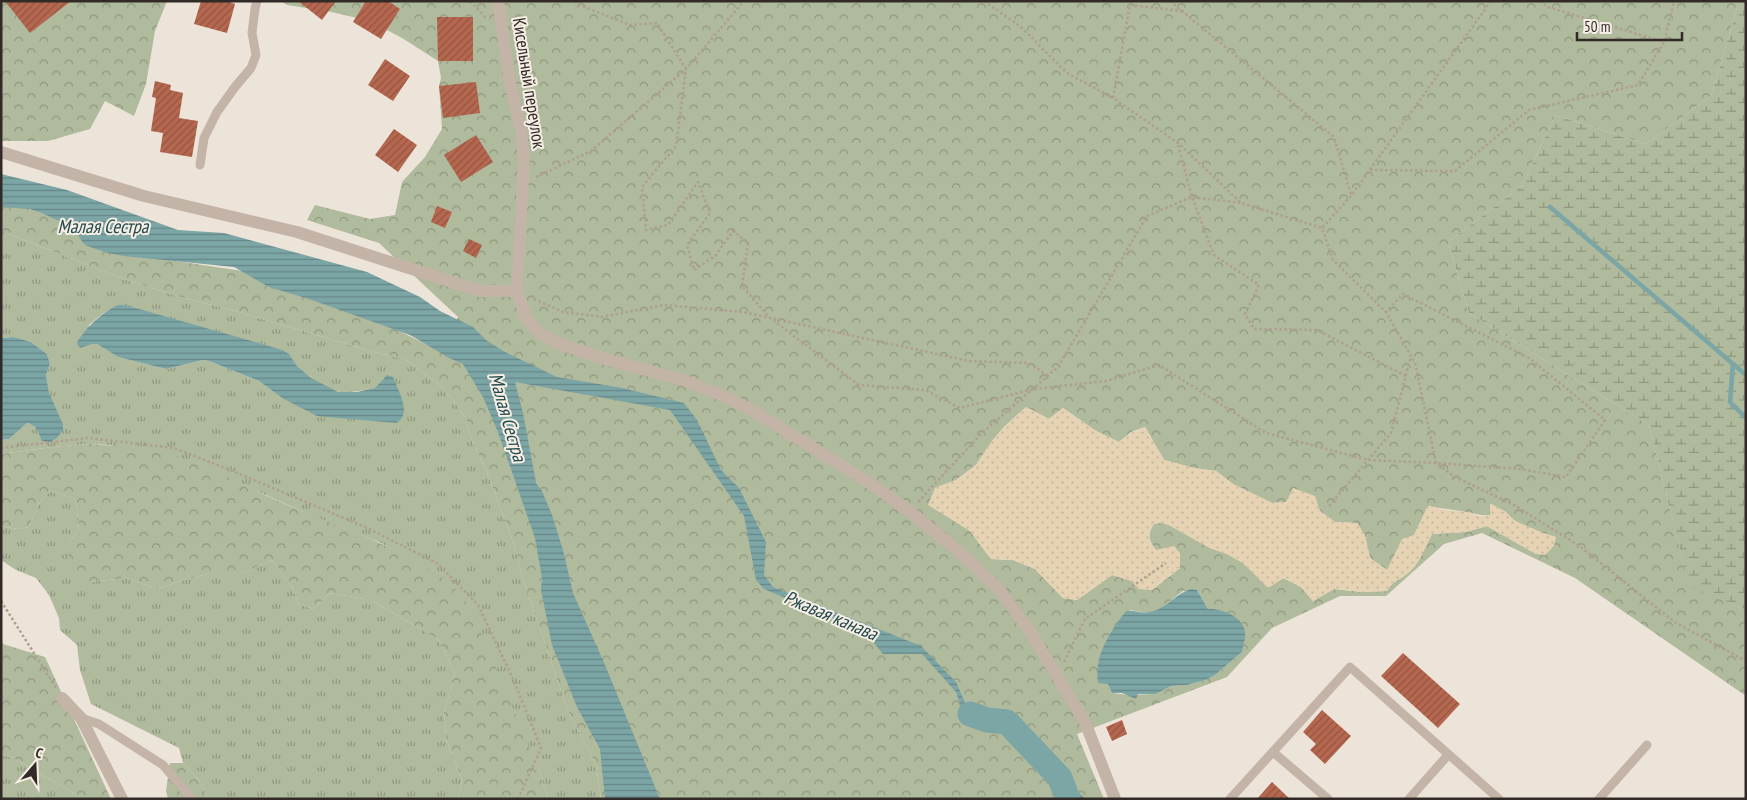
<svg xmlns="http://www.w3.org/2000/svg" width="1747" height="800" font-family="'PT Sans Narrow',sans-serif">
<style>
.grass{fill:url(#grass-tufts);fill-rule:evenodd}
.forest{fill:url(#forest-crowns);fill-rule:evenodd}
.wetland{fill:url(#wetland-marsh)}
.sand{fill:url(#sand-dots)}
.water{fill:url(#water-rules)}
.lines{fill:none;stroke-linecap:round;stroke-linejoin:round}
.stream{stroke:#7ca5a6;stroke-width:4.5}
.river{stroke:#7ca5a6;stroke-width:25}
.building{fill:url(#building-hatch)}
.path{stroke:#af9e92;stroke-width:2.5;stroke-dasharray:2.5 2.5;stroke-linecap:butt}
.service{stroke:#c3b4a7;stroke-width:9}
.minor{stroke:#c3b4a7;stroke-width:12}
.labels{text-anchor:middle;stroke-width:4;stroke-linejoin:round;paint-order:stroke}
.street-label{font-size:18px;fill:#312a26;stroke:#f6eee5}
.water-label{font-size:19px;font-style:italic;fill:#224a4d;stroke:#f6eee5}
</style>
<defs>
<pattern id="grass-tufts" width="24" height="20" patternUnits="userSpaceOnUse" patternTransform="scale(1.25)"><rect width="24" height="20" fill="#b0ba9c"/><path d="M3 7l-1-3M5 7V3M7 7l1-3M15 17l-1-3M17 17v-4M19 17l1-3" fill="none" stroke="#90977f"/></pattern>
<pattern id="forest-crowns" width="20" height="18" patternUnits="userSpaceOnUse" patternTransform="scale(1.25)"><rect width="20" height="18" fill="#b0ba9c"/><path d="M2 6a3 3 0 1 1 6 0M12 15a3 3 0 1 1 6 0" fill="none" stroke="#90977f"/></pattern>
<pattern id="wetland-marsh" width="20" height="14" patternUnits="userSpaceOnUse" patternTransform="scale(1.25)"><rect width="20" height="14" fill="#b0ba9c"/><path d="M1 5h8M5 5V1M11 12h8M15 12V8" fill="none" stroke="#90977f"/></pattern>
<pattern id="sand-dots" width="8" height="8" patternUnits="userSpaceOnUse" patternTransform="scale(1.25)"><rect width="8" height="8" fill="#e5d3b4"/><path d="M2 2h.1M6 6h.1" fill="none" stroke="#c5b59b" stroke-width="1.8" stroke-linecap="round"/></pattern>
<pattern id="water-rules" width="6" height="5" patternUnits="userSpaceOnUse" patternTransform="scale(1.25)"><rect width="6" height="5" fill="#7ca5a6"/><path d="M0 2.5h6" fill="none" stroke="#668787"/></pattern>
<pattern id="building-hatch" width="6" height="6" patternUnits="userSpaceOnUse" patternTransform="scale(1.25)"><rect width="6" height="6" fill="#b5674f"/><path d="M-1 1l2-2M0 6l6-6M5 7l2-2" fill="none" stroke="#945541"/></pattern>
</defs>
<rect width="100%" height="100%" fill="#ede4d9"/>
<path class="grass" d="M1 231 124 279 180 297 232 310 374 352 405 359 442 387 454 401 466 419 471 438 489 477 514 544 522 576 567 708 596 765 601 799H548L539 770 453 587 431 572 381 543 319 519 210 470 110 445 90 444 53 447 1 454V440L9 439 27 423C37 425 38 430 41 440L63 424 49 392 46 375 50 364 47 354 31 342 14 337 1 338ZM117 305 283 350C292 355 291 360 298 367 306 376 329 391 341 392 353 393 364 390 376 388L384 378 395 423 282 398 259 381 209 361 203 360 166 369 118 357 97 344H92L89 325 102 314Z
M50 491 76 499 79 530 69 543 89 582 126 578 158 589 180 581 208 574H241L272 560 292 587 299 604 313 609 330 593 371 600 439 640 455 673 444 713 446 739 462 779 459 799H209L199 780 183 763 179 748 91 704 80 670 77 645 60 630 59 618 49 595 36 578 16 570 1 560V523L4 527 20 529 29 527 38 504Z
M1 755 11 757 84 799H1Z"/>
<path class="forest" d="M1 1H167L155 31 146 84 134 116 105 101 90 129 48 141H1Z
M281 1H1739L1711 96 1646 144 1555 115 1523 185 1448 242 1469 313 1649 425 1689 585 1746 610V696L1575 578 1482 533 1444 544 1386 596H1340L1272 628 1227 677 1077 734 1104 799H601L596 765 567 708 522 576 514 544 489 477 471 438 466 419 454 401 442 387 405 359 374 352 232 310 180 297 124 279 1 231V206L44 209 102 250 263 274 374 318 441 352 458 317 379 243 307 220 315 205 370 219 395 215 402 182 425 157 442 129 439 86 441 78 438 61 402 38 370 21 327 11 287 5ZM1026 407 1049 419 1063 408 1096 431 1119 442 1131 432 1145 427 1164 460 1194 468 1216 471 1233 484 1272 503 1286 502 1320 511 1335 522 1357 523 1365 536 1370 558 1387 570 1393 559 1414 535 1428 506C1441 509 1453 509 1465 512 1476 513 1478 516 1490 515L1491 504C1501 509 1505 513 1514 520 1525 529 1542 533 1555 537L1536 554 1487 526 1466 532 1432 534C1425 547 1419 564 1408 573 1399 581 1393 580 1387 591L1362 592 1334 589 1313 601 1301 587 1283 578 1254 573 1243 563 1227 554 1210 548 1169 525 1161 522 1154 524C1139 544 1165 557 1180 568L1152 590 1132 581 1112 575 1077 600 1063 598 1035 569 1013 560 991 559 970 531 955 521 935 488 956 480 976 465 992 441 1004 427ZM1197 590 1208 609C1222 608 1230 614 1241 622L1242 652 1215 675 1206 680 1187 685 1171 686 1156 694 1128 695 1112 693C1108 685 1101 654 1104 646 1109 632 1120 620 1130 610L1148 613 1160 609 1183 591Z
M90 444C117 446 146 448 173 455 209 466 243 485 278 501 336 527 401 545 452 586 459 592 465 602 471 609L539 770 548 799H459L462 779 446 739 444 713 455 673 439 640 371 600 330 593 313 609 299 604 292 587 272 560 241 574H208L180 581 158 589 126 578 89 582 68 564 69 543 79 530 76 499 50 491 38 504 29 527 20 529 4 527 1 523V454L53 447Z
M1 638 3 644 45 657 111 799H84L11 757 1 755Z
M170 763H183L199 780 209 799H168L166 791Z"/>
<path class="wetland" d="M1739 1H1746V610L1689 586 1649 425 1469 313 1448 242 1523 185 1555 115 1646 144 1711 96Z"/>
<path class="sand" d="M1026 407 1049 419 1063 408 1096 431 1119 442 1131 433 1145 427 1164 460 1194 468 1216 471 1233 484 1272 503 1286 502 1293 488 1315 496 1320 511 1335 522 1357 523 1365 536 1370 558 1387 570 1402 539 1414 535 1428 506 1446 510 1467 512 1479 516 1490 515V504L1505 511 1515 521 1541 532 1556 537 1554 546 1545 555 1536 554 1487 526 1466 532 1432 534C1425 547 1420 564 1408 573 1399 581 1393 579 1387 591L1362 592 1334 589 1313 601 1301 587 1284 578 1268 588 1243 563 1227 554 1210 548 1169 525 1161 523 1154 524C1146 535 1148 540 1156 550L1174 546 1180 553V567L1152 590 1138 589 1132 581 1112 575 1077 600 1063 598 1035 569 1013 560 991 559 970 531 928 505 935 488 956 480 976 465 992 441 1004 427Z"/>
<path class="water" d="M1 174 67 190 178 230 224 233 367 272 420 297 440 311 473 327 486 340 505 352 557 377 622 388 684 403 697 420 721 470 739 488 766 542 764 575 773 587 921 646 956 682 967 707 1016 727 1085 799H1064L1052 779 1007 726 964 715 956 692 922 654H883L864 631 764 589 756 580 744 516 670 410 515 382 523 413 536 483 542 491 552 515 563 550 573 593 605 665 660 799H605L600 749 577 707 552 645 541 590 542 578 535 538 498 432 483 397 463 364 449 358 410 335 309 299 269 287 234 267 124 256 108 253 87 246 83 243 75 230 65 224 42 213 30 209 1 207Z
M117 305H125L283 350 289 354 297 366 311 378 338 392H357L375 388 387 375 393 377C398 391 413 414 396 423L317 416 282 398 259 381 209 361 203 360 166 369 118 357 97 344H92L80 348 77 342C89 325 98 316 117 305Z
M14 337 31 342 47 354 50 364 46 375 49 392 63 424V430L57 438 48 443 41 440C38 431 37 425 27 423L9 439 1 440V338Z
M1191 589 1197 590 1208 609C1221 608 1243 616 1245 632 1246 638 1243 646 1242 652L1215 675 1206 680 1187 685 1171 686 1156 694H1138L1136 699 1122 693H1112L1108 684 1098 683C1094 656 1110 631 1126 611 1134 610 1141 614 1150 612 1166 609 1175 594 1191 589Z"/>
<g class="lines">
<path class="stream" d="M1550 207 1746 375
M1733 364 1730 402 1746 418"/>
<path class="river" d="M970 714 987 720 1007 722 1060 778 1068 799"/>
</g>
<path class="building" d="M5 1H71L30 33Z
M201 1H227L235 4 227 33 194 24Z
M298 1H336L322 20Z
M366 1H388L400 9 381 39 353 22Z
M437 17H473V61H438Z
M385 59 410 76 393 101 368 85Z
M155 81 171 85 170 90 183 93 179 118 198 121 192 157 160 152 163 133 151 131 156 98 152 97Z
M476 82 480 113 443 118 439 86Z
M394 129 417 145 398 172 375 155Z
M476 135 493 162 461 182 444 155Z
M437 206 452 212 445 228 431 222Z
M469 239 482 245 476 258 463 251Z
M1403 653 1460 704 1438 728 1381 676Z
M1322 710 1351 736 1325 764 1310 750 1316 744 1303 732Z
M1122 720 1127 734 1112 741 1106 727Z
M1272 782 1290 799H1257Z"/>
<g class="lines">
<path class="path" d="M470 1 487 19
M575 1 577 4 630 25 657 23 686 69 676 146 642 187 646 230 668 225 698 182 710 213 687 245 694 270 715 256 733 231 748 243 742 286 770 318 859 385 925 390 960 408 1033 389 1106 381 1159 365 1266 433 1368 460 1436 463 1520 469 1566 477 1605 420 1529 358 1403 294 1386 312
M984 1 1021 27 1067 73 1113 98 1178 143 1241 203 1322 228
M1170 1 1334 137 1351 195
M1491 1 1351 196 1322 228 1333 260 1386 312 1415 363 1436 463 1455 477 1514 505 1578 545 1676 623 1746 661
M1540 1 1548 7 1664 42
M1113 98 1130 5 1182 11
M1178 145 1192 197 1214 255 1259 285 1245 314 1254 329 1317 330 1406 376
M1370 170 1455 171 1529 110 1638 85 1664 42 1674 1
M536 177 591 151 686 69 744 1
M534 299 563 312 602 317 664 305 743 312 969 361 1029 363 1048 376
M1 448 88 438 174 448 235 472 365 527 437 563 478 605 514 681 541 748 518 799
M918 502 982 433 1058 367 1147 216 1192 197 1241 203
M1329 506 1391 433 1411 356
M1 601 56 688
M1064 662 1085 619 1166 563"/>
<path class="service" d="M200 165 204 138 217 112 235 87 251 68 256 55 252 33 255 9 257 1
M81 718 99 724 163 765 192 799
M1273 752 1328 799
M1230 799 1350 667 1499 799
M1409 799 1448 755
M1599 799 1647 745"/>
<path class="minor" d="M498 1 510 83 521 130 524 160 517 291 526 318 538 332 560 344 605 359 683 380 724 396 755 412 871 484 909 511 956 549 999 589 1031 633 1085 722 1115 799
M1 152 144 196 297 232 480 291H517
M62 698 81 718 122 799"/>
</g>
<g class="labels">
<g class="street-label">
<text transform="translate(529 83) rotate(81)" y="6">Кисельный переулок</text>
</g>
<g class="water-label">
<text x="103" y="233">Малая Сестра</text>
<text transform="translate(508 417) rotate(74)" y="7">Малая Сестра</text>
<text transform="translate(831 615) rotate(23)" y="7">Ржавая канава</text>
</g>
</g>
<rect width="1747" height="800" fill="none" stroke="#312a26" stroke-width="5"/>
<g transform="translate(35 765) rotate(19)" stroke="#f6eee5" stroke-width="4" paint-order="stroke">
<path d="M0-4L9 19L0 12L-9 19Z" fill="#312a26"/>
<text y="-8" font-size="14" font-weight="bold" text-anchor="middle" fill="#312a26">С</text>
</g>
<path d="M1577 32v8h105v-8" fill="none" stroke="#312a26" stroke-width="2.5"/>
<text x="1584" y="32" font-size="15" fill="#312a26" stroke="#f6eee5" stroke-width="4" paint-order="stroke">50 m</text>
</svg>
